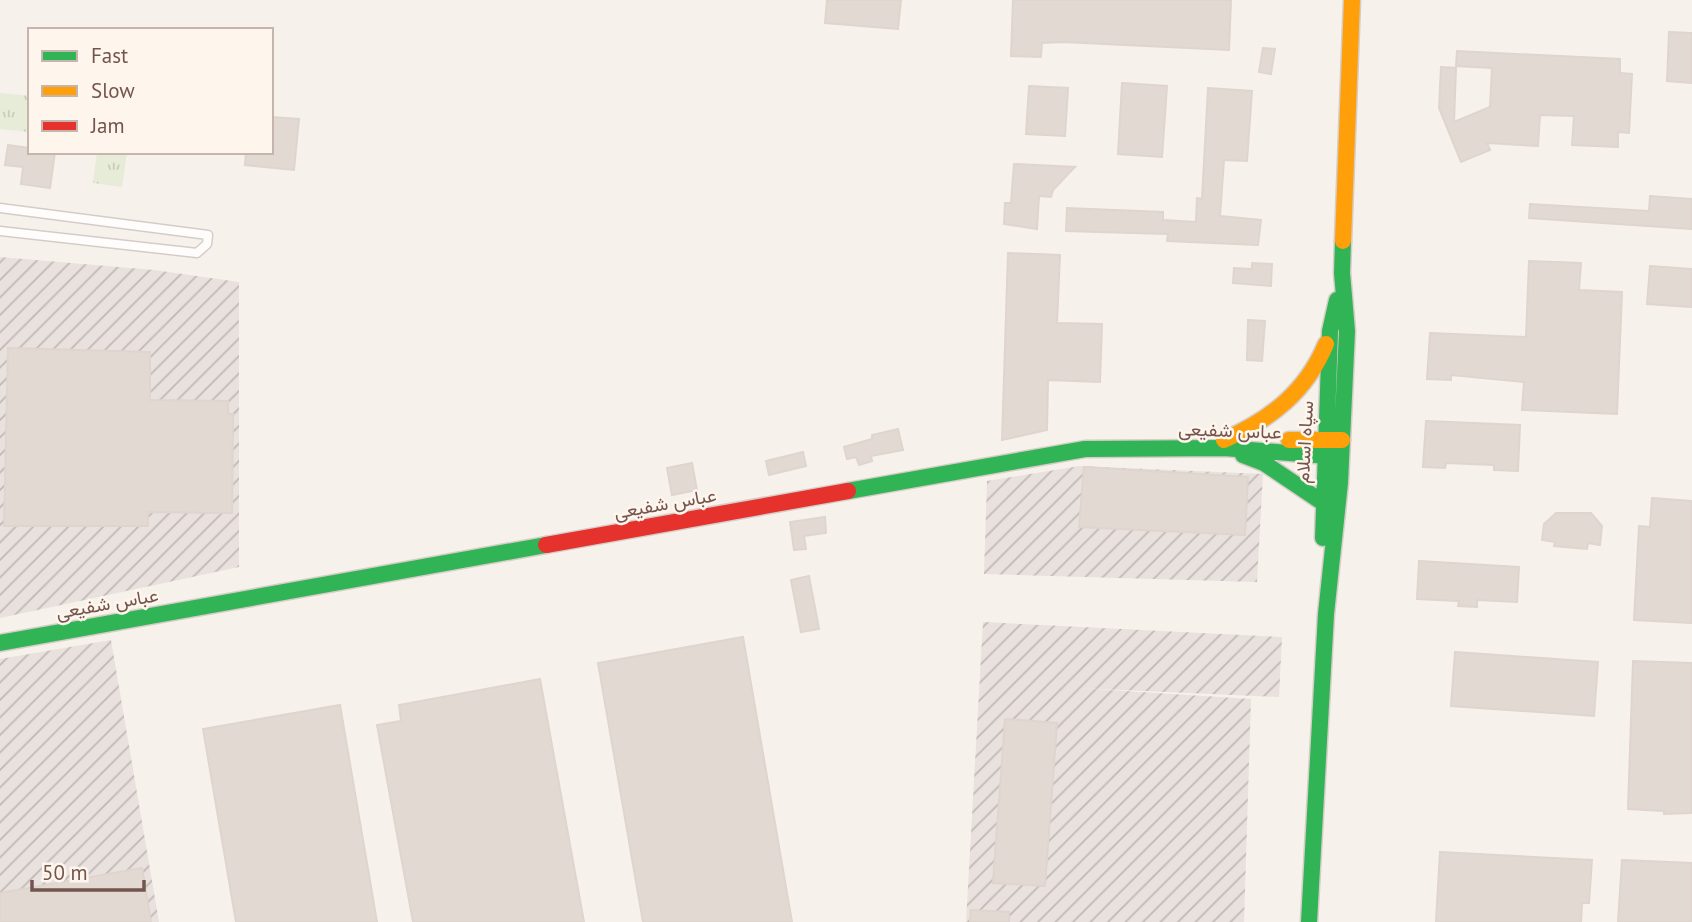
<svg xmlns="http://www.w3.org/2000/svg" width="1692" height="922" font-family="'PT Sans',Vazirmatn,sans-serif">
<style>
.industrial{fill:url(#industrial-furrows)}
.grass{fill:url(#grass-tufts)}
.building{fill:#e3d9d3;stroke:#dfd4ce;stroke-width:2}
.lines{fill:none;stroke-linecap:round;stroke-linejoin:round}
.lane-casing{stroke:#d5ccc8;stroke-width:11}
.fast-casing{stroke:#d6ccc8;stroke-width:19}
.slow-casing{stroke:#d6ccc8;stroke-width:19}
.jam-casing{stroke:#d6ccc8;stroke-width:19}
.lane{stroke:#fefdfc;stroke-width:8}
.fast{stroke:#30b455;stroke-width:16}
.slow{stroke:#ff9f0a;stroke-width:16}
.jam{stroke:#e5322d;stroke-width:16}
.labels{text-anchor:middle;stroke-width:5;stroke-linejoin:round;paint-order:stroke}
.street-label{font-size:19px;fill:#73554d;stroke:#fef5ed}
</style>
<defs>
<pattern id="industrial-furrows" width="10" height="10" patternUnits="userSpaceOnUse" patternTransform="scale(1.75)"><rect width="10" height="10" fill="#e8e1dd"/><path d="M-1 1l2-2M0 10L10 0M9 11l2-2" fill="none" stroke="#c0b9b5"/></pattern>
<pattern id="grass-tufts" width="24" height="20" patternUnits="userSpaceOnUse" patternTransform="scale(1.75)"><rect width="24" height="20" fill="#e6ecd7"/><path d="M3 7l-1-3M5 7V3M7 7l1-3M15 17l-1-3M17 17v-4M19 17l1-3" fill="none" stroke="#c9ccba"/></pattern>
</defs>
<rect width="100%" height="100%" fill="#f6f1eb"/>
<path class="industrial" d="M0 257 154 270 239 282V567L0 618Z
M1080 466 1263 474 1257 582 984 574 987 481Z
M983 622 1282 637 1279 697 1077 688 1251 699 1244 922H966Z
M111 640 159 922H0V659Z"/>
<path class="grass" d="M0 93 30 96V132L0 129Z
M97 152H127L122 187 93 183Z"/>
<path class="building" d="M827 0H901L898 29 825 23Z
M1013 0H1231L1229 50 1062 42 1042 43 1041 57 1011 56Z
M1669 32 1692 33V83L1667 81Z
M1263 48 1275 49 1271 74 1259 72Z
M1457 51 1620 59V73L1632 74 1629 133 1618 132V147L1572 145 1574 116 1540 115 1538 146 1487 143 1490 150 1461 162 1439 108 1441 67 1456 68 1454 122 1490 107 1492 68 1456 66Z
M1122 83 1167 86 1162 157 1118 154Z
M1029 86 1068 88 1065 136 1026 134Z
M1208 88 1252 91 1247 161 1224 160 1220 216 1261 220 1258 245 1167 241 1168 234 1066 231 1067 208 1163 212V220L1196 222 1197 198 1202 199Z
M271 117 299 119 294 170 245 165 246 152H271Z
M8 145 30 148V152H55L50 188 21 184 23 167 5 165Z
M1014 164 1075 167 1053 190 1051 197 1039 196 1037 229 1004 224 1005 203H1011Z
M1650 196 1692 199V229L1529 218 1530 204 1649 211Z
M1008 253 1060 255 1057 323 1102 324 1100 382 1048 380 1047 430 1002 440Z
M1529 261 1581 263 1579 290 1622 292 1617 414 1522 410 1524 382 1451 375V380L1427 379 1430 333 1526 337Z
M1252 263 1272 264 1271 286 1233 283 1234 268 1252 269Z
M1650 266 1692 269V307L1647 304Z
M1248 320 1265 321 1262 361 1247 360Z
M8 348 150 352V400L228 401V414H233L232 513 148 512V526H4Z
M1426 421 1520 425 1518 471 1494 470V465L1446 463 1445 468 1423 467Z
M898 429 903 450 871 456 872 461 859 465 856 457 847 459 844 447 872 439V435Z
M803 452 806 466 769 475 766 461Z
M692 463 697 490 672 495 667 468Z
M1084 467 1248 477 1245 535 1079 527Z
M1652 498 1692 501V623L1634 620 1639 526 1650 527Z
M1556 513H1591L1602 526 1600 545 1588 543 1587 549 1554 546 1555 542 1542 540 1544 524Z
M825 517 826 533 804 536 806 549 794 550 790 522Z
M1419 561 1519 567 1517 602 1477 600V607L1458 606 1459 601 1417 599Z
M809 576 819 629 801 632 791 580Z
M743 637 792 922H643L598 663Z
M1455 652 1598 662 1594 716 1451 706Z
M1633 661 1692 663V813L1664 814V811L1628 809Z
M540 679 584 922H413L377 725 401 721 399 705Z
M340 705 377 922H236L203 729Z
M1005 719 1057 723 1045 886 993 883Z
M1440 852 1592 860 1589 903H1582L1581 922H1436Z
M1622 860 1692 863V922H1618Z
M142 868 151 922H0V893Z
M971 910 1009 912V922H970Z"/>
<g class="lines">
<defs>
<path id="lane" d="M0 208 208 235 207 244 197 253 0 231"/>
<path id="fast" d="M1243 455 1264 463 1322 502
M848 491 1085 449 1224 448 1341 457
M1323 538 1330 331 1337 300
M0 643 546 545
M1309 922 1326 614 1340 483 1347 331 1342 273 1343 241"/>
<path id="slow" d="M1343 241 1352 0
M1224 440C1271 419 1306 392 1326 344
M1289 440H1342"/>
<path id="jam" d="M546 545 848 491"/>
</defs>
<use href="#lane" class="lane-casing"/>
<use href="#fast" class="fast-casing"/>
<use href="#slow" class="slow-casing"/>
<use href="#jam" class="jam-casing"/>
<use href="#lane" class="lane"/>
<use href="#fast" class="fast"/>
<use href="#slow" class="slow"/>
<use href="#jam" class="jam"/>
</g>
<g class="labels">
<g class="street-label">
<text transform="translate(1230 430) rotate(2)" y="7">عباس شفیعی</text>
<text transform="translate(1304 442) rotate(-87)" y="7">سپاه اسلام</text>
<text transform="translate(665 503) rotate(-10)" y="7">عباس شفیعی</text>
<text transform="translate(107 603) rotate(-10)" y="7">عباس شفیعی</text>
</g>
</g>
<rect x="28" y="28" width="245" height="126" fill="#fef5ed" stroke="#c6b5ad" stroke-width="2"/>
<rect x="42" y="51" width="35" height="10" fill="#30b455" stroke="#c6b5ad" stroke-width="2"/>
<text x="91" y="63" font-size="21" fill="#73554d">Fast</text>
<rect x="42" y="86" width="35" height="10" fill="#ff9f0a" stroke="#c6b5ad" stroke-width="2"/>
<text x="91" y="98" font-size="21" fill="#73554d">Slow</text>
<rect x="42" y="121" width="35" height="10" fill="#e5322d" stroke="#c6b5ad" stroke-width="2"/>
<text x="91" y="133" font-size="21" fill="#73554d">Jam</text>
<path d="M32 880v10h112v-10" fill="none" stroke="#73554d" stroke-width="3.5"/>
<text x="42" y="880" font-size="21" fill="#73554d" stroke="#fef5ed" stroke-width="5" paint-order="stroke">50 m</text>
</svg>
